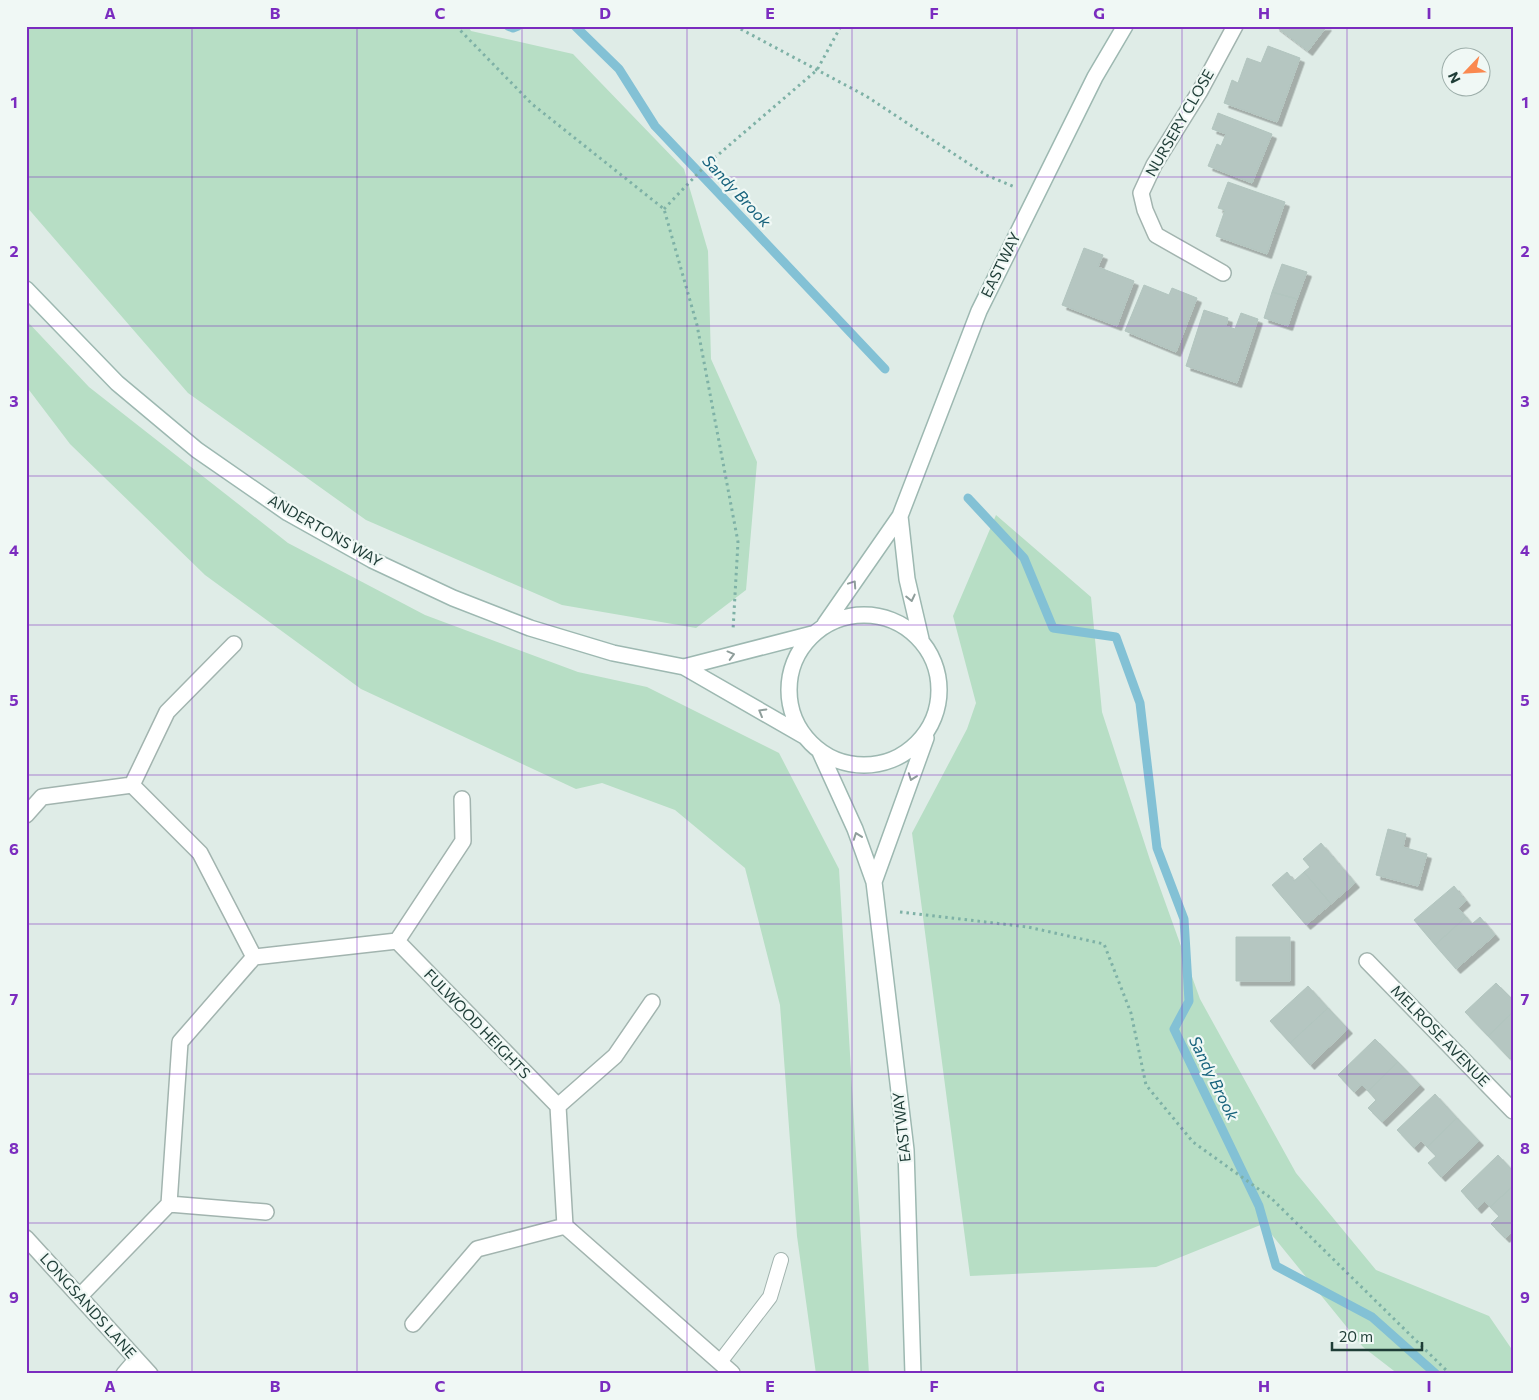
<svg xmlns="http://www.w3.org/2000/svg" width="1539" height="1400" font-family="Commissioner,sans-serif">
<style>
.green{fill:#b7dec5}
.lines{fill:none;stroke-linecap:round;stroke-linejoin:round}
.stream{stroke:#83c1d5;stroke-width:9}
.building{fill:#b5c6c1;stroke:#b2c5bf;filter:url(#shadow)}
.service-casing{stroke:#a2b4af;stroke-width:16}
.minor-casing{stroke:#a2b4af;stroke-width:18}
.tertiary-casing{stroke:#a2b4af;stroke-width:18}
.secondary-casing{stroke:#9db8b1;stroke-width:18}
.path{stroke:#7eb1a6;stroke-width:3;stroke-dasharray:2.5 4;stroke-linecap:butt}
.service{stroke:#fff;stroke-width:14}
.minor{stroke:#fff;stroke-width:15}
.tertiary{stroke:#fff;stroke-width:15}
.secondary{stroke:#fff;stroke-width:15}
.oneway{stroke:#8f9e9b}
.grid{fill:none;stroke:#7b2cbf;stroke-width:1;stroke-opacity:0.55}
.labels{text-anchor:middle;stroke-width:4.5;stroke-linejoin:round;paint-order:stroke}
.street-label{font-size:15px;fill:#1f3d37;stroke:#f0f8f5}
.water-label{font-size:16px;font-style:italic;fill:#16627c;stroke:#f0f8f5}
.neatline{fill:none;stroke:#7b2cbf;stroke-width:2}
.grid-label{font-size:16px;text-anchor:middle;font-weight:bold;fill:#7b2cbf}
</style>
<defs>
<filter id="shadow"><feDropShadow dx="4.5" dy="4.5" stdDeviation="0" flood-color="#0004"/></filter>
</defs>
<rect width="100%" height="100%" fill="#dfece7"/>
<path class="green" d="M26 26H468L471 31 573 54 684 169 708 251 711 359 757 462 746 590 696 628 562 605 366 520 188 393 26 206Z
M26 320 89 387 288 543 425 615 578 672 647 687 779 753 839 869 869 1374H816L797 1236 780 1005 745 868 675 810 602 783 576 789 361 689 205 575 70 444 26 386Z
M996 515 1091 597 1102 712 1150 860 1200 999 1296 1173 1376 1270 1489 1316 1513 1351V1374H1398L1363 1347 1263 1224 1156 1267 970 1276 912 833 967 729 976 703 953 616Z"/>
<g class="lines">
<path class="stream" d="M508 26 513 28 518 26
M575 26 619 69 655 126 885 369
M968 498 1024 558 1053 628 1116 637 1140 703 1157 848 1184 919 1189 1001 1174 1029 1259 1206 1276 1266 1372 1317 1436 1374"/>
</g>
<path class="building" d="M1275 26H1327L1308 51Z
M1268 46 1300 58 1277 122 1224 103 1232 80 1238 83 1247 58 1261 63Z
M1218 113 1272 134 1252 183 1208 166 1217 144 1221 146 1226 134 1212 129Z
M1228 182 1285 202 1267 254 1216 236 1225 210 1218 208Z
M1084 248 1103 255 1098 267 1134 281 1117 326 1062 305Z
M1282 264 1307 272 1297 299 1272 292Z
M1144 285 1169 295 1172 288 1197 298 1176 352 1125 331Z
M1272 292 1297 299 1288 326 1264 318Z
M1204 310 1228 318 1226 326 1235 329 1241 313 1258 319 1237 383 1186 366Z
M1388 829 1406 834 1403 847 1427 854 1418 886 1376 875Z
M1321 843 1355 883 1331 904 1304 872 1310 867 1303 859Z
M1287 872 1294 881 1304 872 1331 904 1306 925 1272 885Z
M1454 886 1466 901 1458 908 1466 917 1435 945 1414 920Z
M1466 917 1472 924 1480 917 1495 935 1456 969 1435 945Z
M1236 937H1290V981H1236Z
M1496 983 1513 1000V1012L1488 1036 1465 1012Z
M1308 986 1328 1008 1290 1043 1270 1021Z
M1328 1008 1348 1029 1310 1065 1290 1043Z
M1513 1012V1057L1510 1059 1488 1036Z
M1375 1039 1398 1062 1368 1091 1362 1085 1354 1092 1338 1075Z
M1398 1062 1420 1085 1382 1122 1368 1108 1376 1100 1368 1091Z
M1435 1094 1457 1118 1427 1147 1421 1140 1414 1148 1397 1130Z
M1457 1118 1479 1141 1441 1177 1428 1163 1436 1156 1427 1147Z
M1498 1155 1513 1171V1186L1490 1207 1485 1201 1477 1209 1461 1191Z
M1513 1186V1231L1505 1238 1491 1224 1499 1216 1490 1207Z"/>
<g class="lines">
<defs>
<path id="service" d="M720 1362 770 1297 781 1260"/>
<path id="minor" d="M1223 273 1156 235 1145 210 1141 193 1154 165 1200 91 1235 26
M132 785 167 712 234 644
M26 815 42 797 132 785 200 853 254 957
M397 941 463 841 462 799
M1367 961 1513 1111
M558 1106 615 1056 652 1002
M169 1204 266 1212
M80 1296 169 1204 180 1042 254 957 397 941 558 1106 565 1226 732 1373
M413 1324 477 1249 565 1226
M124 1374 136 1360"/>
<path id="tertiary" d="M26 1238 150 1374"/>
<path id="secondary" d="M26 289 117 383 197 450 288 513 372 560 453 598 530 628 613 653 684 667 804 736
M900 516 907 579 921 639
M789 690a75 75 0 1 1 150 0a75 75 0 1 1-150 0Z
M825 624 900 516 979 311 1095 77 1125 26
M684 667 812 634
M820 752 855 829 874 882 906 1150 913 1374
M874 882 926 738"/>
</defs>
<use href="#service" class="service-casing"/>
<use href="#minor" class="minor-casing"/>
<use href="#tertiary" class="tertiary-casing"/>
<use href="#secondary" class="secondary-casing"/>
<path class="path" d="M456 26 532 104 664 209 697 325 738 542 733 630
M735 26 866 96 986 175 1015 187
M664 209 705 166 817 70 841 26
M900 912 1028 927 1104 944 1131 1013 1146 1085 1193 1142 1271 1198 1450 1374"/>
<use href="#service" class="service"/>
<use href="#minor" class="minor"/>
<use href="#tertiary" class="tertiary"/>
<use href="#secondary" class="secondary"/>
</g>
<defs><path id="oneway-chevron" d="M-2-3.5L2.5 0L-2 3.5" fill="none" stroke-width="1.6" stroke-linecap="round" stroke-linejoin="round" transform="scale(1.25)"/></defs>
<g class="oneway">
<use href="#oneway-chevron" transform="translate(853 584) rotate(-56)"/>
<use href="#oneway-chevron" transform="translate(911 598) rotate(77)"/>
<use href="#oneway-chevron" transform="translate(731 655) rotate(-15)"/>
<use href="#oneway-chevron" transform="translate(762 712) rotate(-150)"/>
<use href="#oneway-chevron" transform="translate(912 777) rotate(110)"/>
<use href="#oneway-chevron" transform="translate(857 836) rotate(-110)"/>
</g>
<path class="grid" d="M192 26V1374M357 26V1374M522 26V1374M687 26V1374M852 26V1374M1017 26V1374M1182 26V1374M1347 26V1374M26 177H1513M26 326H1513M26 476H1513M26 625H1513M26 775H1513M26 924H1513M26 1074H1513M26 1223H1513"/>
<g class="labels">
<g class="street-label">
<text transform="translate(1180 123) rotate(-60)" y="5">NURSERY CLOSE</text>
<text transform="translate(1001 265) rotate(-64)" y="5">EASTWAY</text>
<text transform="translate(325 531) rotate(30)" y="5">ANDERTONS WAY</text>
<text transform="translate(477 1024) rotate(46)" y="5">FULWOOD HEIGHTS</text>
<text transform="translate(1440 1036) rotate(46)" y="5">MELROSE AVENUE</text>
<text transform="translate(902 1127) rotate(-96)" y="5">EASTWAY</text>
<text transform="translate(88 1306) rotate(48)" y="5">LONGSANDS LANE</text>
</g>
<g class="water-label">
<text transform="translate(737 191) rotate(47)" y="6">Sandy Brook</text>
<text transform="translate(1214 1078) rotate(64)" y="6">Sandy Brook</text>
</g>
</g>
<rect width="1539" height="1400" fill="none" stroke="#f0f8f5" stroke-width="55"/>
<g transform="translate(1466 72) rotate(245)"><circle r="24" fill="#f0f8f5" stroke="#9cada9"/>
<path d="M0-4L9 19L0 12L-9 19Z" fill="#fa884f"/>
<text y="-8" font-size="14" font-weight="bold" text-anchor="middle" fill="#1f3d37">N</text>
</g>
<path d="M1332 1342v8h90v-8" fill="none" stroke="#1f3d37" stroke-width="2.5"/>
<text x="1339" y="1342" font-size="15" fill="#1f3d37" stroke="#f0f8f5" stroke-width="4" paint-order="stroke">20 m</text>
<rect x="28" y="28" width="1484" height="1344" class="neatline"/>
<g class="grid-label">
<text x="110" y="19">A</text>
<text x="275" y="19">B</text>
<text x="440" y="19">C</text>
<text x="605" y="19">D</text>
<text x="770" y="19">E</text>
<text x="934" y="19">F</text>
<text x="1099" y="19">G</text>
<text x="1264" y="19">H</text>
<text x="1429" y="19">I</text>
<text x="14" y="108">1</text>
<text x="1525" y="108">1</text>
<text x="14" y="257">2</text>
<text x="1525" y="257">2</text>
<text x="14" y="407">3</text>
<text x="1525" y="407">3</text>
<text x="14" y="556">4</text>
<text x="1525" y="556">4</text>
<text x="14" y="706">5</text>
<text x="1525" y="706">5</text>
<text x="14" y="855">6</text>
<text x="1525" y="855">6</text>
<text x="14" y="1005">7</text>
<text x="1525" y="1005">7</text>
<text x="14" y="1154">8</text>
<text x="1525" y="1154">8</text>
<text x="14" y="1303">9</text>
<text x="1525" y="1303">9</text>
<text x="110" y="1392">A</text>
<text x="275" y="1392">B</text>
<text x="440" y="1392">C</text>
<text x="605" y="1392">D</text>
<text x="770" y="1392">E</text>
<text x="934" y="1392">F</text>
<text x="1099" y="1392">G</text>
<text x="1264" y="1392">H</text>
<text x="1429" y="1392">I</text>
</g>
</svg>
